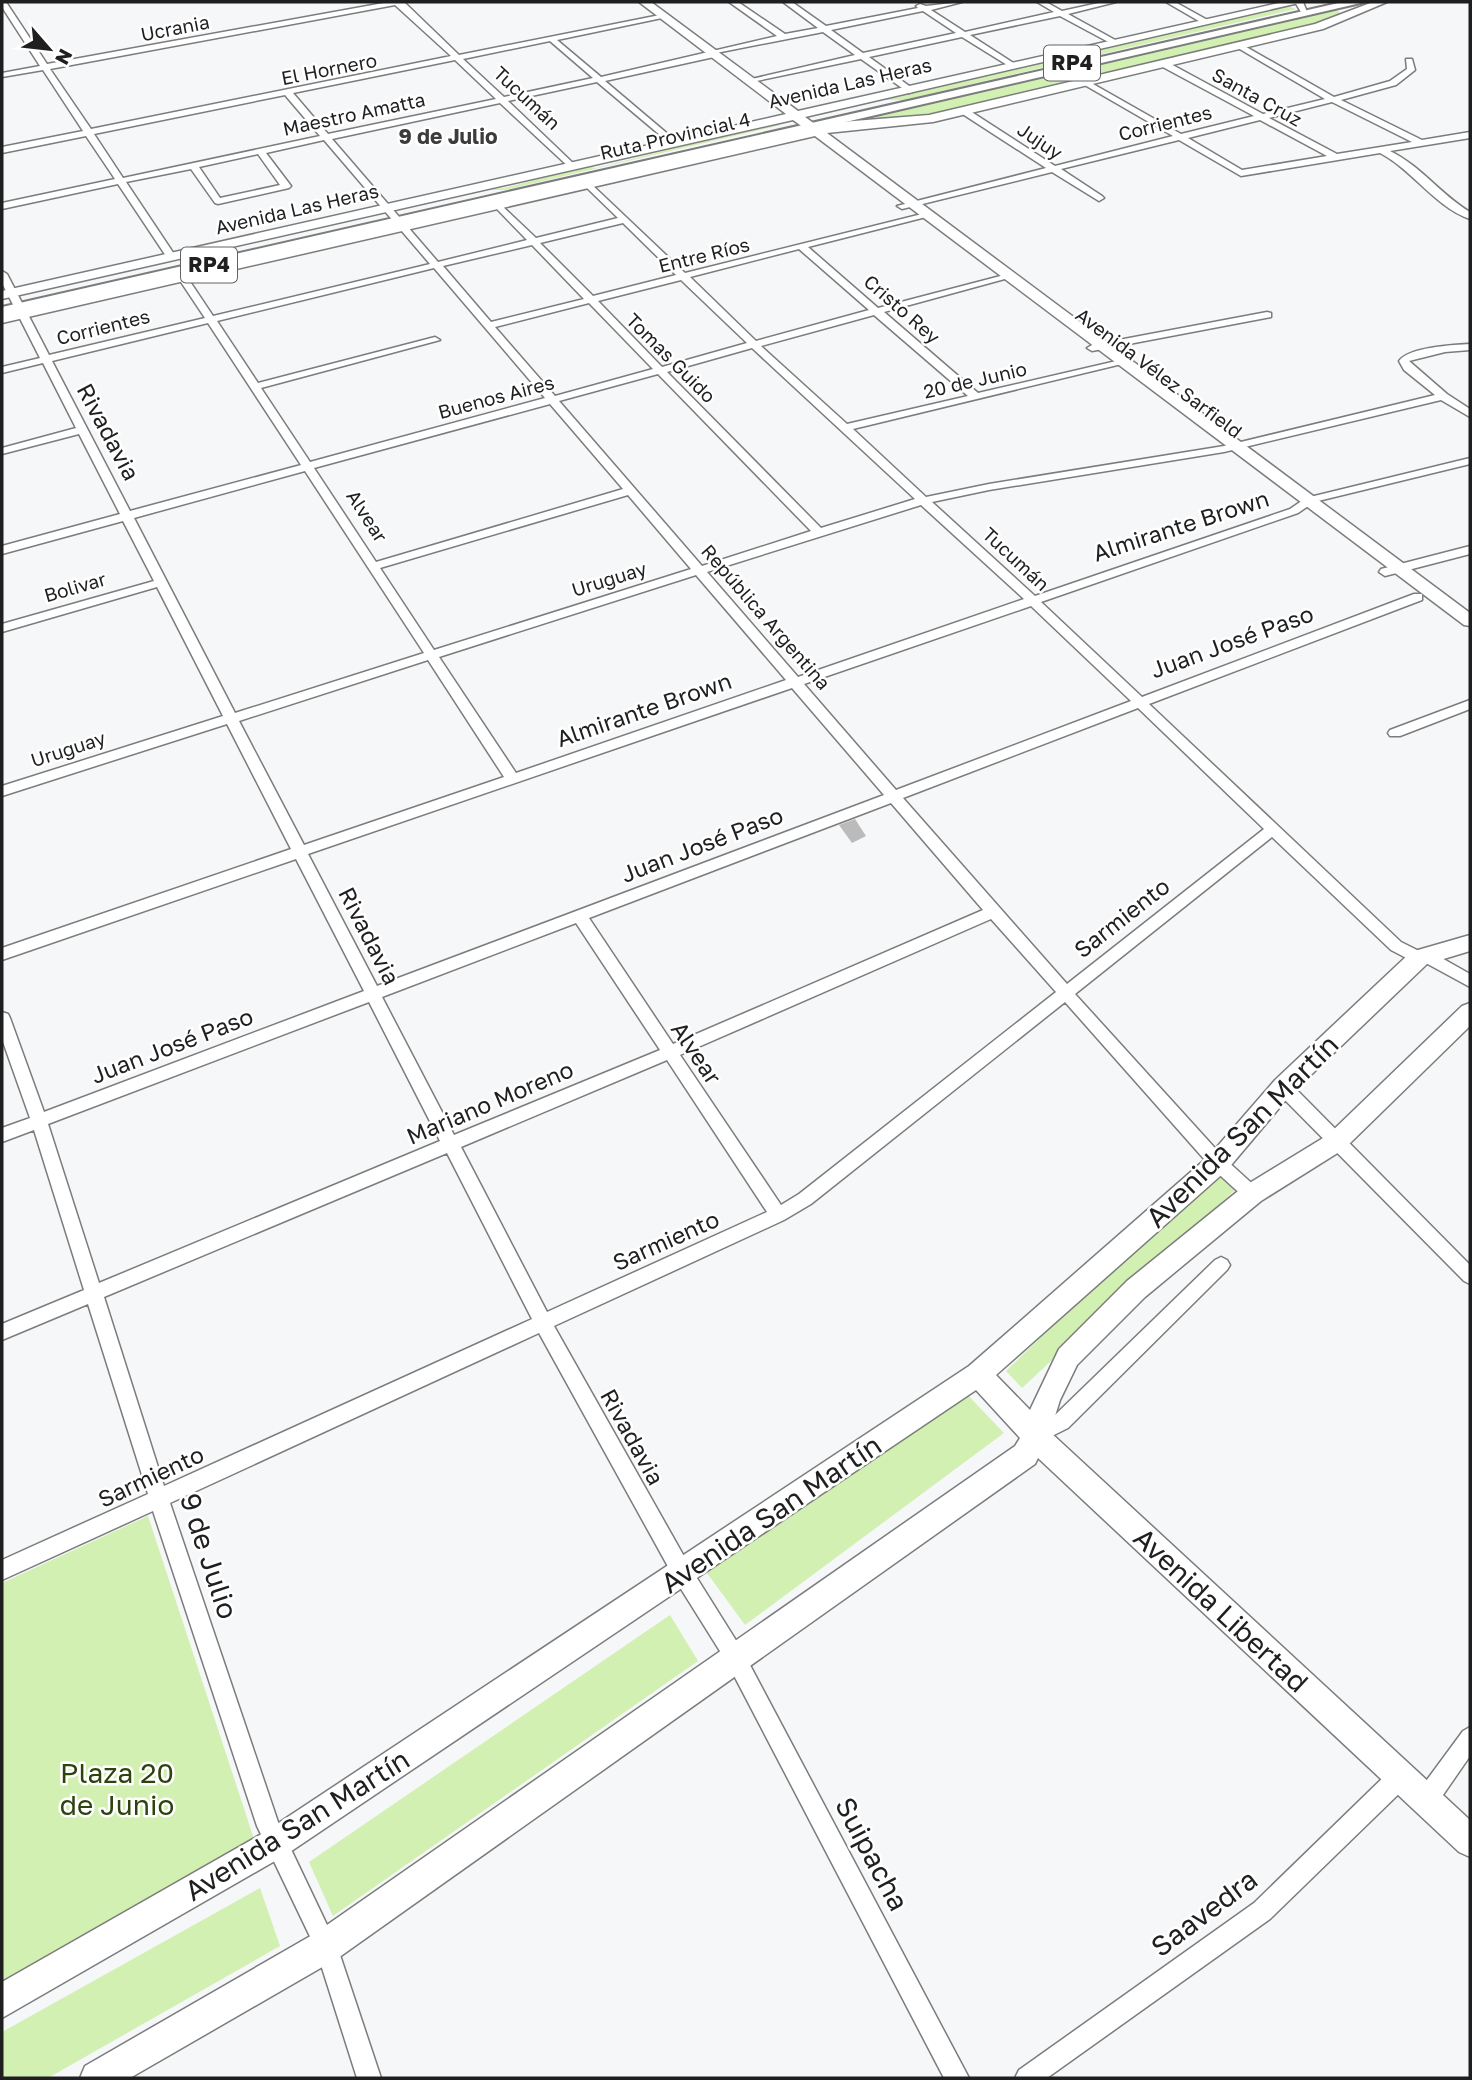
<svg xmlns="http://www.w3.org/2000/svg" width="1472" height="2080" font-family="'Golos Text',sans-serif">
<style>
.green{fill:#d3f0b3}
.building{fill:#bcbbbc}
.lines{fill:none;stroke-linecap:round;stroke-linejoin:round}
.street-casing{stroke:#7b7c7d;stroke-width:3}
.secondary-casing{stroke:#7b7c7d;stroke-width:3}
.primary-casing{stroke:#7b7c7d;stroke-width:4}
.street{fill:#fff;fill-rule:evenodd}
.secondary{fill:#fff;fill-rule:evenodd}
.primary{fill:#fff;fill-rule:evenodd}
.labels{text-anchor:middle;stroke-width:5;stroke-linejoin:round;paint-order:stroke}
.far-street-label{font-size:19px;fill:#1f1f20;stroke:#fff}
.shield{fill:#fff;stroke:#626263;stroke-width:2}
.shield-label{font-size:21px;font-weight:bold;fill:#1f1f20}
.far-neighbourhood-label{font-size:21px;font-weight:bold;fill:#3c3c3d;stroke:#fff}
.street-label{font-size:23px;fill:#1f1f20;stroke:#fff}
.near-street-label{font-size:28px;fill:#1f1f20;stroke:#fff}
.near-park-label{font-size:28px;fill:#2d420c;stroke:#fff}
</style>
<rect width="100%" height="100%" fill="#f6f7f8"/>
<path class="green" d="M1287 6 1296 9 903 100H878Z
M1336 9 1341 14 1334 19 1114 72 1058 73Z
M1097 76 944 113 837 123 1036 77Z
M774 123 781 125 505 190H483L504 188 588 166 596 168Z
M1215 1169 1235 1190 1022 1388 1006 1371Z
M959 1386 1004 1433 745 1625 707 1573Z
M148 1516 256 1845 2 1981V1583Z
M670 1615 698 1661 333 1916 309 1862Z
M260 1888 280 1946 48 2078H2V2032Z"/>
<path class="building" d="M855 819 866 836 852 843 839 825Z"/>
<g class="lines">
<defs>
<path id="street" d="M2 2H6L47 64 389 2H404L459 55 665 14 662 18 557 40 601 77 777 36 729 2H738L785 34 818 28 783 2H792L826 26 918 8 916 6 920 4 926 6 962 2 931 10 965 32 1054 12 1037 2H1046L1062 11 1103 2H1116L1068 14 1117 41 1114 45 1060 16 970 35 1015 64 1012 68 962 37 869 57 912 88V92L909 93 861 59 747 83 743 81 855 55 823 32 716 53 718 55 714 57 605 81 676 141 677 143 673 146 597 82 508 101 574 164 575 166 571 169 500 103 332 139 438 262 527 240 496 208 494 206 499 203 536 238 618 218 586 187V183L589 182 685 273 930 212V216L808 247 878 308 1012 273V277L884 312 978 393 1125 359 1130 362 853 429 926 497 989 484 1224 446 1435 395 1404 370 1399 361C1409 347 1453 345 1470 344V350L1445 352 1409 361 1447 394 1470 409V417L1441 400 1224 452 989 490 932 502 1035 596 1290 509 1306 498 1470 458V464L1314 502 1298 513 1041 602 1142 697 1414 594H1422V600L1149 704 1401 942 1421 952H1431L1470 974V987L1424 962H1414L1391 950 1272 837 1075 994 1224 1158 1258 1189 1260 1194 1258 1199 1252 1201 1246 1199 1212 1168 1065 1002 811 1204 784 1220 554 1326 690 1567 742 1650 969 2078H944L728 1664 676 1581 539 1333 170 1503 278 1822 337 1946 381 2078H357L316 1949 257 1826 153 1511 2 1580V1560L148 1494 88 1304 2 1340V1324L84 1290 34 1130 2 1142V1128L30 1118 2 1039V1012L8 1014 10 1018 44 1112 364 991 296 859 2 960V948L291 849 227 724 2 796V786L223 716 157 587 2 632V624L154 581 123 521 2 554V546L120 514 79 434 2 454V448L76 428 43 363 2 373V367L40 358 2 283V271L7 274 49 355 205 318 179 279 184 276 187 277 213 316 430 264 324 140 266 153 291 186 289 188 218 204 215 203 191 169 126 182 176 257 171 260 168 259 118 184 2 209V203L115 179 86 136 2 153V147L83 131 43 70 2 77V73L40 66 2 7ZM395 5 451 56 91 129 50 69ZM923 11 956 33 863 53 831 30ZM550 41 593 78 504 97 463 59ZM455 60 496 99 328 134 293 93ZM285 95 320 136 123 178 94 134ZM258 154 280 185 220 198 199 167ZM623 223 676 275 593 296 540 243ZM532 245 584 299 491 322 443 266ZM799 249 869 310 756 341 690 277ZM434 268 545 398 310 462 261 388 440 340 435 337 258 383 217 321ZM681 280 747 343 662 367 598 301ZM589 303 653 369 555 396 495 327ZM874 315 968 396 847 424 761 346ZM208 323 301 465 130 511 52 361ZM752 348 915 499 821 528 667 372ZM658 374 811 531 702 566 559 401ZM550 404 623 489 376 562 314 468ZM305 471 424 653 235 713 134 518ZM628 495 691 569 434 650 380 568ZM921 505 1024 599 798 677 707 572ZM696 575 786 680 516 773 439 657ZM1031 606 1131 701 896 790 804 684ZM428 660 504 777 304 845 239 721ZM792 688 884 795 377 986 308 854ZM1138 708 1264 829 1067 984 903 798ZM891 803 983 910 673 1044 589 918ZM991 919 1056 992 799 1194 781 1205 680 1055ZM576 923 660 1050 454 1135 382 997ZM369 1002 440 1141 99 1283 48 1124ZM667 1060 767 1212 547 1312 461 1147ZM447 1153 532 1319 164 1486 104 1297Z
M1166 2H1175L1211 22 1204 24Z
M1295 2H1303L1307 12H1301Z
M1241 44 1334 97 1390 81 1407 69 1406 59H1412L1415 70 1396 85 1341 100 1422 140 1470 132V138L1390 151C1421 166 1441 195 1470 212V219C1435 207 1413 170 1380 153L1241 176 1179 140 1061 169 1102 196 1104 198 1099 201 1052 172 902 209 897 206 1046 168 961 113V109H967L1055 166 1173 136 1083 84 1082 82 1086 80 1181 134 1254 116 1161 66V62H1167L1263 114 1325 99 1238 48ZM1332 102 1412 142 1337 154 1269 118ZM1260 120 1327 156 1242 170 1188 138Z
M1267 312 1271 313V317L1092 351 1087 348 1092 345Z
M1470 546V554L1385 576 1379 572 1381 569Z
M1470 700V709L1400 736H1390L1388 733 1390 730Z
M1283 1081 1289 1082 1470 1265V1284L1464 1281 1277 1092 1275 1087 1277 1082Z
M1221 1257 1227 1260 1230 1265 1227 1270 1068 1428 1036 1444 1029 1441 1027 1435 1029 1429 1054 1416 1215 1260Z
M1470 1727V1756L1434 1808 1426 1811 1418 1808 1415 1800 1418 1792 1463 1731Z
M1401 1765 1409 1768 1412 1776 1409 1784 1270 1919 1047 2078H1015L1019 2070 1254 1903 1393 1768Z"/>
<path id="secondary" d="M639 2H651L798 111 1283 2H1303L805 117 819 127 841 122 929 115 1315 24 1373 2H1387L1323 29 933 122 827 133 1470 613V626L1464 625 815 136 2 323V315L807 130 793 120 2 299V291L786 114Z
M1470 935V951L1427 964 1291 1094 1227 1170 996 1375 1030 1410 1059 1349 1127 1281 1243 1187 1328 1135 1462 1006 1470 1003V1026L1344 1149 1261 1201 1145 1297 1077 1365 1060 1400 1050 1432 1470 1820V1857L1459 1852 1038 1458 1035 1464 338 1958 130 2078H80L85 2066 314 1934 1015 1446 1020 1438 976 1390 287 1854 2 2018V1982L265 1832 969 1366 1209 1156 1275 1080 1411 952Z"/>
<path id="primary" d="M1343 2H1365L2 317V307Z"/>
</defs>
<use href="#street" class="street-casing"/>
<use href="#secondary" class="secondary-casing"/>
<use href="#primary" class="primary-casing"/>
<use href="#street" class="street"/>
<use href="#secondary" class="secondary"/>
<use href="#primary" class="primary"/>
</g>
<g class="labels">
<g class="far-street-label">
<text transform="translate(175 28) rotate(-11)" y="7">Ucrania</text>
<text transform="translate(329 69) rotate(-11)" y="7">El Hornero</text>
<text transform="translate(850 83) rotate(-13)" y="7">Avenida Las Heras</text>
<text transform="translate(1257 97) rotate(29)" y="7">Santa Cruz</text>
<text transform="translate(527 98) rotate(43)" y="7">Tucumán</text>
<text transform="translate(354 114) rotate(-12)" y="7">Maestro Amatta</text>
<text transform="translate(1165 123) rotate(-14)" y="7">Corrientes</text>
<text transform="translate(675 136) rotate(-13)" y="7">Ruta Provincial 4</text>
<text transform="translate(1040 141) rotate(34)" y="7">Jujuy</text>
<text transform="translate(297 209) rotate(-13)" y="7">Avenida Las Heras</text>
<text transform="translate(704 255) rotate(-14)" y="7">Entre Ríos</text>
<text transform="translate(902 309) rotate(41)" y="7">Cristo Rey</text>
<text transform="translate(103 327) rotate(-14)" y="7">Corrientes</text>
<text transform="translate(671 358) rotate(45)" y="7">Tomas Guido</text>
<text transform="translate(1159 373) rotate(37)" y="7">Avenida Vélez Sarfield</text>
<text transform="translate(975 380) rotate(-13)" y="7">20 de Junio</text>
<text transform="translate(496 397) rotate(-15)" y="7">Buenos Aires</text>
<text transform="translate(367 516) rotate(57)" y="7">Alvear</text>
<text transform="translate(1016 559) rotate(43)" y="7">Tucumán</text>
<text transform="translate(609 579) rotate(-17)" y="7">Uruguay</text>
<text transform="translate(75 587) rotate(-16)" y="7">Bolivar</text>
<text transform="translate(766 617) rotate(49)" y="7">República Argentina</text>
<text transform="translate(68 749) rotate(-18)" y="7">Uruguay</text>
</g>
<g class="shield">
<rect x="1044" y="45.5" width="56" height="35" rx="5"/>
<rect x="181" y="247.5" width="56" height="35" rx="5"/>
</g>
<g class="shield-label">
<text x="1072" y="70">RP4</text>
<text x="209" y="272">RP4</text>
</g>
<g class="far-neighbourhood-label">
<text x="448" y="144">9 de Julio</text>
</g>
<g class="street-label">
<text transform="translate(108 432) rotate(62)" y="8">Rivadavia</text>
<text transform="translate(1181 526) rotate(-18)" y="8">Almirante Brown</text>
<text transform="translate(1232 642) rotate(-20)" y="8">Juan José Paso</text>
<text transform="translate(644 710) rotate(-19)" y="8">Almirante Brown</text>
<text transform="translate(702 845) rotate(-21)" y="8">Juan José Paso</text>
<text transform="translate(1122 918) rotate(-38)" y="8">Sarmiento</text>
<text transform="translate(369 936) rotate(63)" y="8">Rivadavia</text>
<text transform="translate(172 1046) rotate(-21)" y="8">Juan José Paso</text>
<text transform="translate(696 1053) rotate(56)" y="8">Alvear</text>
<text transform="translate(490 1103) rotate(-23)" y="8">Mariano Moreno</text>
<text transform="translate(666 1241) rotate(-24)" y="8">Sarmiento</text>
<text transform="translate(632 1437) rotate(61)" y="8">Rivadavia</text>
<text transform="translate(151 1477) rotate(-25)" y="8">Sarmiento</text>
</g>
<g class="near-street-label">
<text transform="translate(1242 1131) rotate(-45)" y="10">Avenida San Martín</text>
<text transform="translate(771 1514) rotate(-34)" y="10">Avenida San Martín</text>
<text transform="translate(209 1556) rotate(72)" y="10">9 de Julio</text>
<text transform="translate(1221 1610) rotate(43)" y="10">Avenida Libertad</text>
<text transform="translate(297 1825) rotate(-32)" y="10">Avenida San Martín</text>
<text transform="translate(872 1854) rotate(62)" y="10">Suipacha</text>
<text transform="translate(1204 1913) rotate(-37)" y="10">Saavedra</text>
</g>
<g class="near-park-label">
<text x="117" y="1783">Plaza 20<tspan x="117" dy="32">de Junio</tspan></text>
</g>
</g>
<rect width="1472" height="2080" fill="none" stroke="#1f1f20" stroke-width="7"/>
<g transform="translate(49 49) rotate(118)" stroke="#ffffff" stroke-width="5" paint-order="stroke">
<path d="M0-5L12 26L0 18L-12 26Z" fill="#1f1f20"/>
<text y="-10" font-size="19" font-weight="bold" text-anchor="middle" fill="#1f1f20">N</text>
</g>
</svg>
